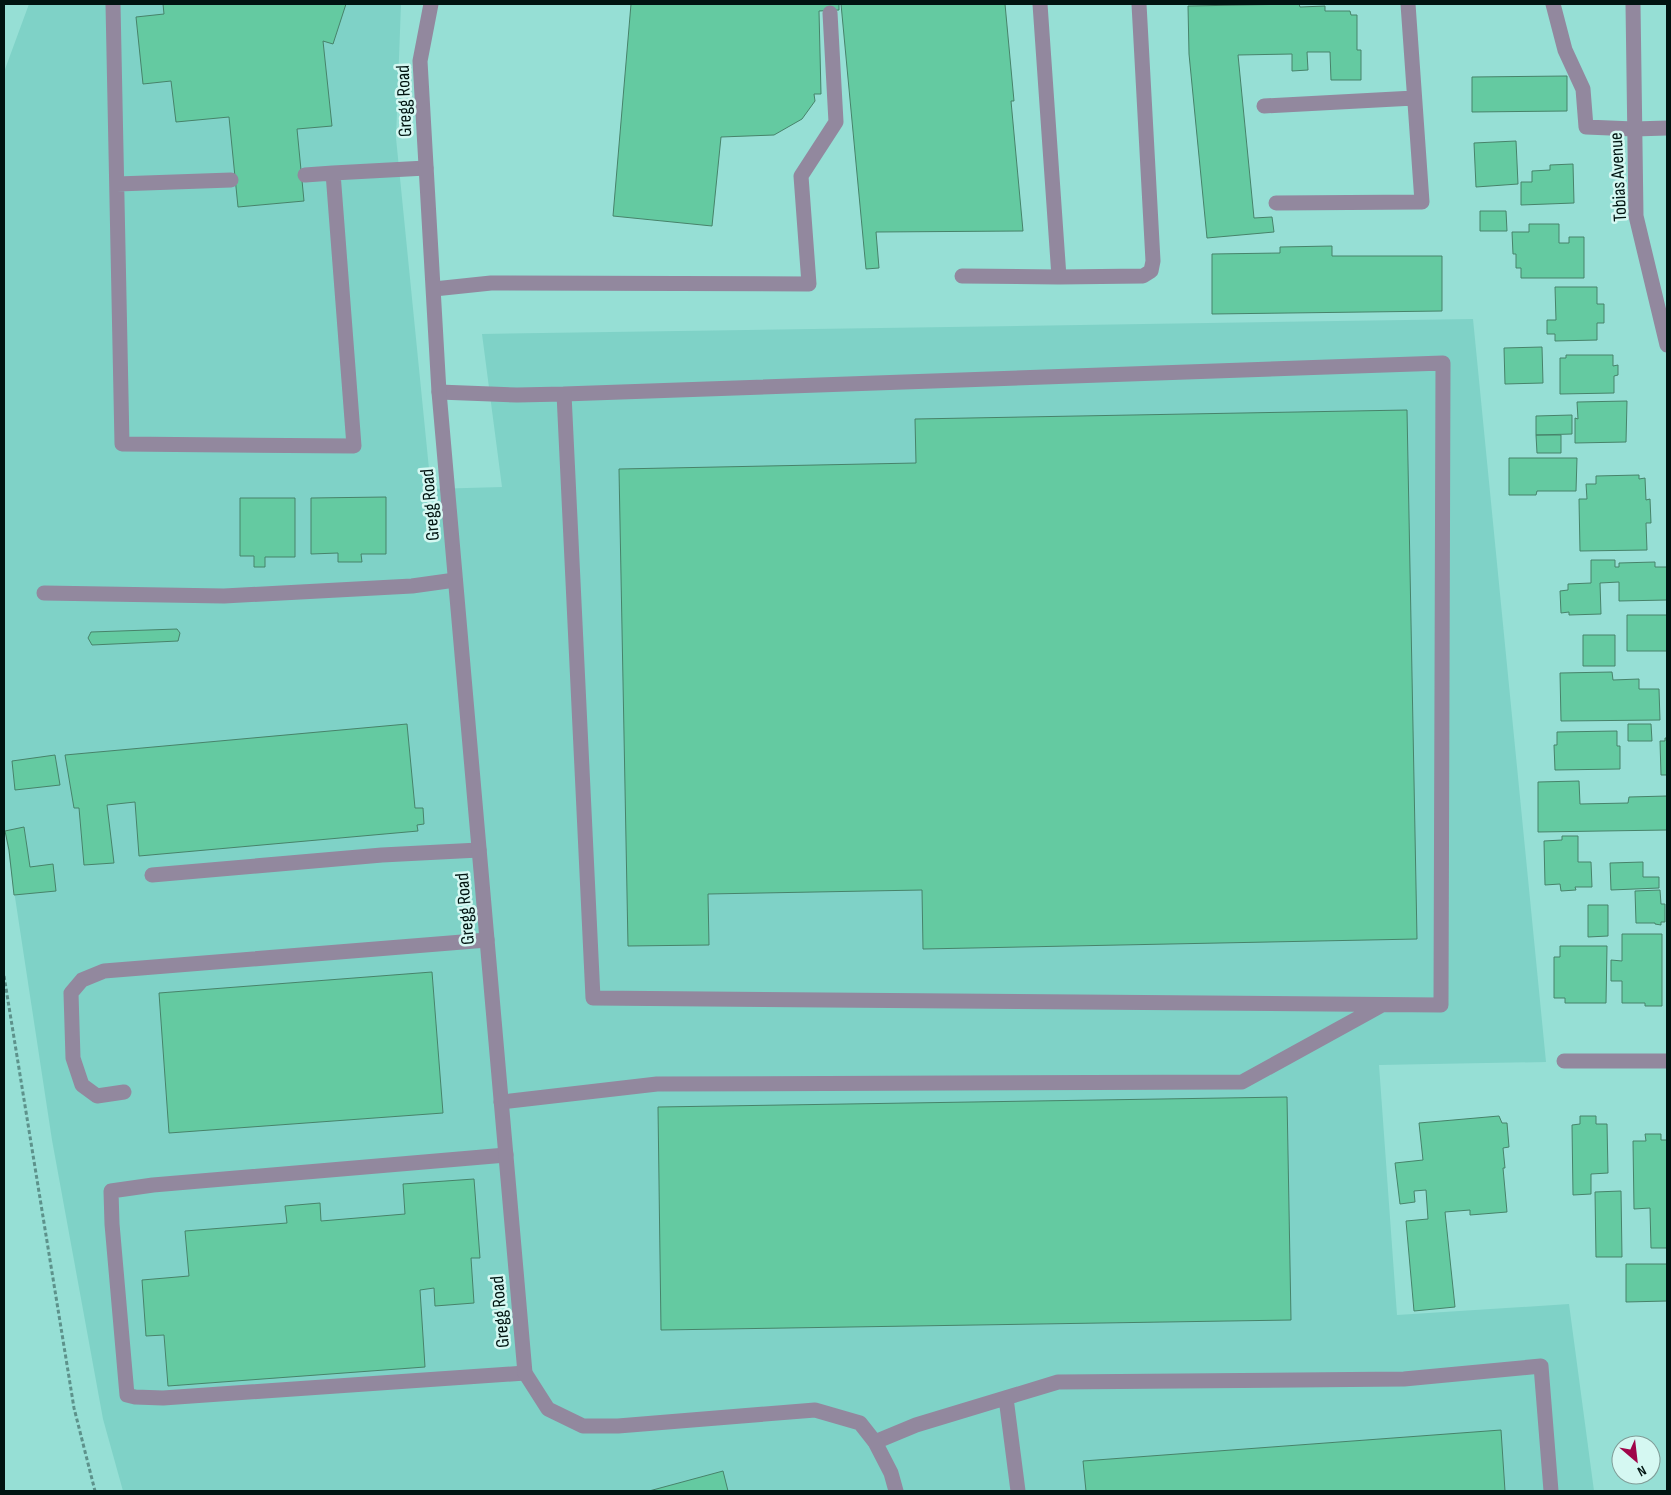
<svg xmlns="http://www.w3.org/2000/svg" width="1671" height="1495" font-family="'Sofia Sans Condensed',sans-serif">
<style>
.built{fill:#7fd2c7}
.building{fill:#64caa1;stroke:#47836a}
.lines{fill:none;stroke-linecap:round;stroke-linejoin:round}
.path{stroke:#5d928b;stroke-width:3;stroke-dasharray:4 2.5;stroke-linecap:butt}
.lane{stroke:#92889e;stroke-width:15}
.street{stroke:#92889e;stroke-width:15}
.labels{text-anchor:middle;stroke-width:5;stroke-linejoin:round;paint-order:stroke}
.street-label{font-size:19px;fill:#001411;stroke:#d5f8f2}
</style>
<rect width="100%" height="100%" fill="#96dfd5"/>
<path class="built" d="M29 4H401L396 138 431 489 502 487 482 334 1473 319 1546 1062 1379 1065 1397 1315 1569 1304 1594 1491H123L103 1419 52 1140 4 825V72Z"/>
<path class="building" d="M163 4H346L333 44 323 41 332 126 297 129 304 201 238 207 229 117 176 122 171 81 143 84 136 17 164 14Z
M631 4H839V10L819 11 821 94H814L815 101 802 119 774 135 721 137 712 226 613 216Z
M841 4H1005L1014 101H1011L1023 231 876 232 879 268 866 269Z
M1299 4 1300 7 1325 6V11H1350L1351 15H1357V50H1361V80H1331L1330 52H1307L1308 70 1292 71V54L1238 55 1254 218 1272 217 1274 232 1207 238 1189 54 1188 6Z
M1567 76V111L1472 112V77Z
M1516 141 1518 184 1476 187 1474 143Z
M1573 164 1574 203 1521 205V182H1532V171L1550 170V165Z
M1480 211H1506L1507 231H1480Z
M1529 224H1559V243H1569V237H1584V278H1521V268H1516V254H1513L1512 232H1529Z
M1332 246V256H1442V311L1212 314V254L1280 253V247Z
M1555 287H1597V304H1604V323H1597V340L1555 341V334H1547V320H1556Z
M1542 347 1543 383 1505 384 1504 348Z
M1566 355H1613V366L1618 365V375L1614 376V393L1560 394V358H1566Z
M1627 401 1626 442 1575 443V418L1578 419 1577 402Z
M1407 410 1417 939 923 949 922 890 708 894 709 945 628 946 619 469 916 463 915 419Z
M1572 415V434L1536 435V416Z
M1536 435H1561V453H1537Z
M1509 458H1577L1576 491H1537L1536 495H1509Z
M1639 475V479L1645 478 1646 500 1650 499 1651 523H1646L1647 550 1580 551 1579 499H1587L1586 484H1596V476Z
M386 497V554H361L362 562H338V553L311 554V498Z
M240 498H295V557H265V567H254V556H240Z
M1591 560H1615V567H1619V563L1655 562V567H1667V600L1619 601V582L1600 583 1601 614 1569 615V612L1561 613 1560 591 1568 590V584L1591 583Z
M1627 615H1667V651H1627Z
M177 629 180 633 178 641 92 645 88 638 91 632Z
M1583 635H1615V666H1583Z
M1612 672 1613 680 1639 679V689H1659L1660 720 1561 721 1560 673Z
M407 724 415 808H423L424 824 417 825 418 831 139 856 135 802 107 805 114 863 84 865 79 808H74L65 755Z
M1628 724H1651L1652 741H1628Z
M1617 731V746H1620V769L1555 770 1554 745H1557V732Z
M1665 738H1667V775H1661L1660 741H1665Z
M55 755 60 785 15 790 12 761Z
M1579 781 1580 804 1628 803 1629 797 1667 796V830L1538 832V782Z
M24 827 30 867 53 864 56 891 14 895 9 850 5 831Z
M1562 836H1578V862H1591L1592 887H1575L1576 890 1561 891 1560 884 1545 885 1544 841 1562 840Z
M1643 862V877H1659V888L1611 890 1610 863Z
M1660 890 1661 904H1665V922H1661V925L1655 924V923H1636L1635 891Z
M1588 905H1608V936L1588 937Z
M1622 934H1662V1006H1645V1003H1622V981H1611V960L1622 961Z
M1560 946H1607L1606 1003H1565V998H1554V957H1560Z
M432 972 443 1113 169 1133 159 993Z
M1287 1097 1291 1320 661 1330 658 1107Z
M1499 1116 1502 1123H1507L1509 1147 1503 1148 1505 1168H1503L1507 1212 1470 1215V1210L1445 1212 1455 1307 1414 1311 1406 1221 1428 1219 1426 1190 1414 1191 1415 1202 1400 1204 1395 1163 1423 1160 1419 1123Z
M1580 1116H1596V1124H1607L1608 1173 1591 1174V1194L1573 1195 1572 1125 1580 1124Z
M1645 1134H1661V1140H1667V1248H1651L1650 1208 1634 1209 1633 1141H1646Z
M474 1179 480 1258H471L474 1303 435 1306 434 1288 420 1290 425 1367 168 1386 164 1335 146 1336 142 1280 189 1276 185 1231 287 1223 285 1206 320 1203 321 1221 405 1214 403 1184Z
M1621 1191 1622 1257H1596L1595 1192Z
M1626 1264H1667V1301L1626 1302Z
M1501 1430 1505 1491H1086L1083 1461Z
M723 1471 728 1491H649Z"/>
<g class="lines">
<path class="path" d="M4 976 74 1408 95 1491"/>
<path class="lane" d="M113 4 122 444 354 446 333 173 305 175
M1040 4 1059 277 1143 276 1151 271 1153 261 1139 4
M1553 4 1565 50 1583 89 1586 127 1634 129 1667 128
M1264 106 1414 98
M333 173 426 168
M117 184 231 180
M1276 203 1422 202 1408 4
M962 276 1059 277
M434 289 491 283 809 284 801 176 836 122 830 13
M439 392 517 395 564 394 1443 363 1441 1005 593 998 564 394
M44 593 224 596 412 586 455 580
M152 875 382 855 479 850
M124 1092 97 1096 82 1085 73 1058 71 993 82 980 104 971 487 940
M501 1102 657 1084 1242 1082 1382 1005
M506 1155 153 1185 111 1191 112 1224 127 1395 135 1397 163 1398 525 1373
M1006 1398 1018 1491
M875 1442 916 1425 1058 1382 1404 1379 1541 1366 1551 1491"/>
<path class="street" d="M431 4 420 61 439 392 525 1373 548 1409 583 1426H618L815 1410 860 1423 875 1442 891 1473 896 1491
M1633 4 1636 216 1667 345
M1564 1061H1667"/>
</g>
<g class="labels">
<g class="street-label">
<text transform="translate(403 101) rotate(-92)" y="7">Gregg Road</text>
<text transform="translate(1617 177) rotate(-93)" y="7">Tobias Avenue</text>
<text transform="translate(429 505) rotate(-95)" y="7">Gregg Road</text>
<text transform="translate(464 909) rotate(-95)" y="7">Gregg Road</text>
<text transform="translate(499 1312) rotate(-95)" y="7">Gregg Road</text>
</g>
</g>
<rect width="1671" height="1495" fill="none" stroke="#001411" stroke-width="10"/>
<g transform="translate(1636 1460) rotate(152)"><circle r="24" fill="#d5f8f2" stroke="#809d98"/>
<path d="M0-4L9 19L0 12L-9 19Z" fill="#9f0549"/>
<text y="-8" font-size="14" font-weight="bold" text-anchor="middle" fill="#001411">N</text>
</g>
</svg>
